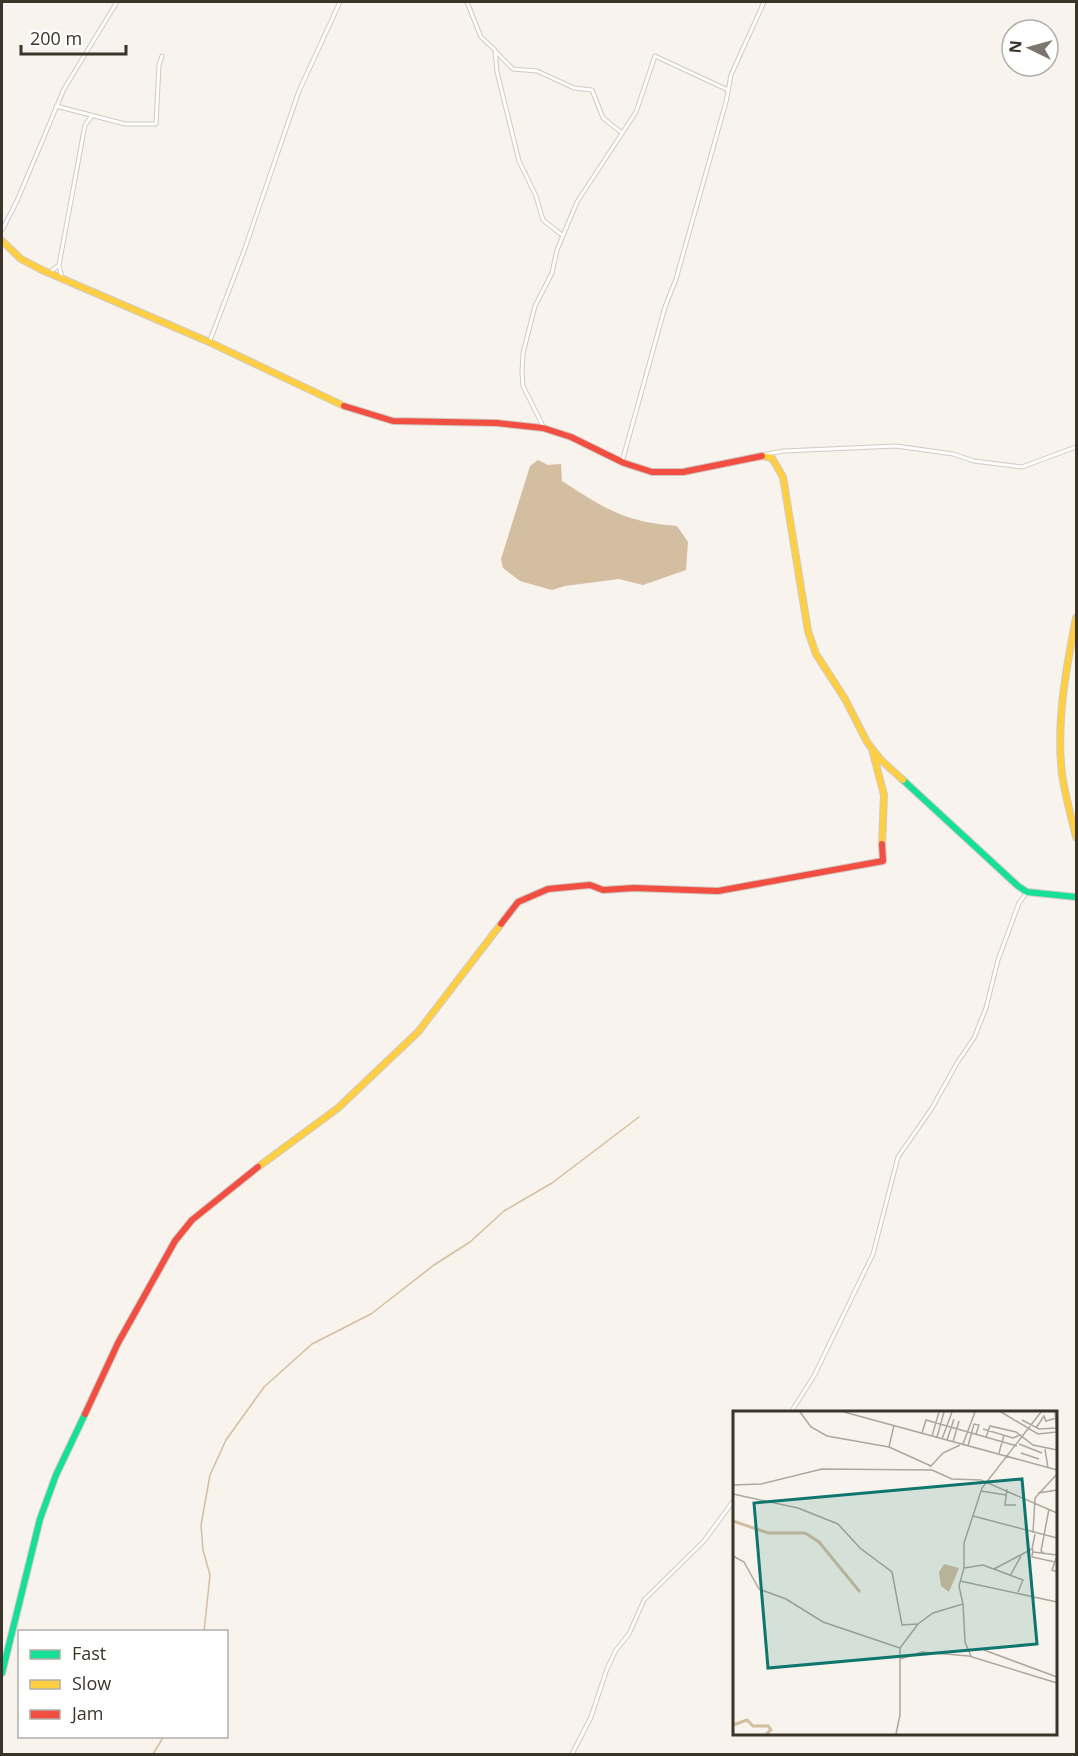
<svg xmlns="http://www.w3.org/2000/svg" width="1078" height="1756" font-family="'Open Sans',sans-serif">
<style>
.water{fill:#d4bea1}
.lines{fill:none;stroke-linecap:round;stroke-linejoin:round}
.stream{stroke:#d4bea1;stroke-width:1.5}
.street-casing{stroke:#d0cac3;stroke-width:5}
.fast-casing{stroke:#d0cac3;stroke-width:8}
.slow-casing{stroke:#d0cac3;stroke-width:8}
.jam-casing{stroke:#d0cac3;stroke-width:8}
.street{stroke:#fefdfc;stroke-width:3}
.fast{stroke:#16e098;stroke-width:6}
.slow{stroke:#ffcf43;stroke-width:6}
.jam{stroke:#f24e42;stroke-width:6}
.inset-river{fill:none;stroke:#d4bea1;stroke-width:3}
.inset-road{fill:none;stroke:#aca79f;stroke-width:1.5}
.view{fill:#0f766e;fill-opacity:0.15;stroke:#0f766e;stroke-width:3}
.inset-edge{fill:none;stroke:#3b3429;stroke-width:3}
</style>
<rect width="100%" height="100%" fill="#f8f3ed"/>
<path class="water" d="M538 460 548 465 561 464 562 481C605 509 625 522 677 526L688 542 686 570 643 585 619 579 565 586 552 590 520 581 503 568 501 559 530 466Z"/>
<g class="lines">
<path class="stream" d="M204 1632 210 1575 203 1550 201 1525 210 1475 226 1440 264 1387 312 1344 371 1314 434 1265 470 1242 504 1211 552 1183 639 1117
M153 1754 164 1736"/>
<defs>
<path id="street" d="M467 2 481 37 495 50 497 72 519 161 536 196 543 220 562 235
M495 51 513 69 537 71 574 88 592 90 603 118 622 133
M56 106 125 124H156L159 65 162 56
M2 230 17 201 64 89 117 2
M59 265 62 278
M49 273 59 265 85 125 91 117
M209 343 244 251 299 91 340 2
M544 428 523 386 522 373 523 353 535 306 552 273 557 250 577 202 636 112 655 56 728 90
M760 455 784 451 896 446 953 454 974 461 1022 467 1076 447
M622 462 665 307 676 279 726 102 731 75 764 2
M791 1412 814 1376 873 1254 898 1157 932 1108 957 1063 974 1038 986 1008 998 960 1019 903 1027 892
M572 1754 591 1717 607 1669 616 1650 629 1634 644 1600 704 1541 734 1500"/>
<path id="fast" d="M903 780 1018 886 1027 892 1076 897
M2 1673 40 1519 56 1475 85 1414"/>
<path id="slow" d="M2 241 21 259 42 270 209 342 344 406
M762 456 772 458 783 477 808 631 816 654 845 699 867 742 881 760 903 780
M1076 618C1066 669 1056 722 1062 774 1065 795 1071 816 1076 837
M872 749 884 795 882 844
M258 1167 338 1108 418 1032 501 924"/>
<path id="jam" d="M344 406 393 421 497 423 543 428 571 437 624 463 652 472H683L762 456
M501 924 518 902 548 889 590 885 603 890 634 888 718 891 883 861 882 844
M85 1414 118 1343 175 1241 192 1220 258 1167"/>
</defs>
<use href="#street" class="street-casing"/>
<use href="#fast" class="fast-casing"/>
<use href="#slow" class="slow-casing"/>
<use href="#jam" class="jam-casing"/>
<use href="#street" class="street"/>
<use href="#fast" class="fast"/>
<use href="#slow" class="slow"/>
<use href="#jam" class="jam"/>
</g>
<g transform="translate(733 1411)">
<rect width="324" height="324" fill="#f8f3ed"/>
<path d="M211 153 226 157 216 181 208 175 206 161Z" fill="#d4bea1"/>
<path class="inset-river" d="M0 110 35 122H72L86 131 127 181M0 314 14 309 20 315H35L38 319 33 323"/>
<path class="inset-road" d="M67 1 78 16 94 25 156 36M111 1 324 59M268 1 305 23 323 21M322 1 324 26M289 9 306 18 323 17M161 14 156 36 198 55M303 17 311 5 313 10 323 7M250 18 280 27 287 24M189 22 193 9 284 35M199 25 206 1M204 26 211 1M253 26 257 15 283 21 300 34 324 39M209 28 219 1M214 29 221 8M220 31 226 10M230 33 242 1M286 33 309 42M235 35 241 13 246 14 243 23M312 38 315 57M266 42 271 24M288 42 306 48M197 56 210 42 227 34M0 74 28 73 89 58 199 59 219 68 248 69 324 102M274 78 272 94H283M248 80 273 84M305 82 324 79M0 83 65 97 105 113 127 137 159 161 169 214 184 213M240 105 324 127M300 122 302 87 324 63M300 138 299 146 322 151M300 141 324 144M312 143 308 140 316 98M0 145 11 151 26 178 53 188 90 211 167 237M324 145 319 159 324 161M231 157 250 154 290 169 285 181M261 158 299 138 302 123M277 165 288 145M227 170 324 191M230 192 232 231 238 245M251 239 324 266M167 248 189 241 236 245 324 272M163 323 167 304V237L185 213 200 202 230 193 226 175 231 157V132L249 77 308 1"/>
<path class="view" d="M289 68 304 233 35 257 21 92Z"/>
<rect width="324" height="324" class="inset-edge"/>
</g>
<rect width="1078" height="1756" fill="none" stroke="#3b3429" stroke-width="6"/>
<rect x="18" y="1630" width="210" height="108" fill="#ffffff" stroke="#b1aea9" stroke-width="1.5"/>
<rect x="30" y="1650" width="30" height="9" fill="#16e098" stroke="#b1aea9" stroke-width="1.5"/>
<text x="72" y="1660" font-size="18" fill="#3b3429">Fast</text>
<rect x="30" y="1680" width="30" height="9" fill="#ffcf43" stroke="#b1aea9" stroke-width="1.5"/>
<text x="72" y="1690" font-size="18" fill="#3b3429">Slow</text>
<rect x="30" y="1710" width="30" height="9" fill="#f24e42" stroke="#b1aea9" stroke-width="1.5"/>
<text x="72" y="1720" font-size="18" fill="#3b3429">Jam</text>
<g transform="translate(1030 48) rotate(275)"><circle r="28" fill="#ffffff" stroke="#b1aea9" stroke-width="1.5"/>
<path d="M0-4.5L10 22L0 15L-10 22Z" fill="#7d776e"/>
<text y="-9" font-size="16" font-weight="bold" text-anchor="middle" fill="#3b3429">N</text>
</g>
<path d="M21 45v9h105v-9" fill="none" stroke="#3b3429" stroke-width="3"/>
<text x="30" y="45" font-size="18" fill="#3b3429" stroke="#ffffff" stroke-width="4.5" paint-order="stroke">200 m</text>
</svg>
